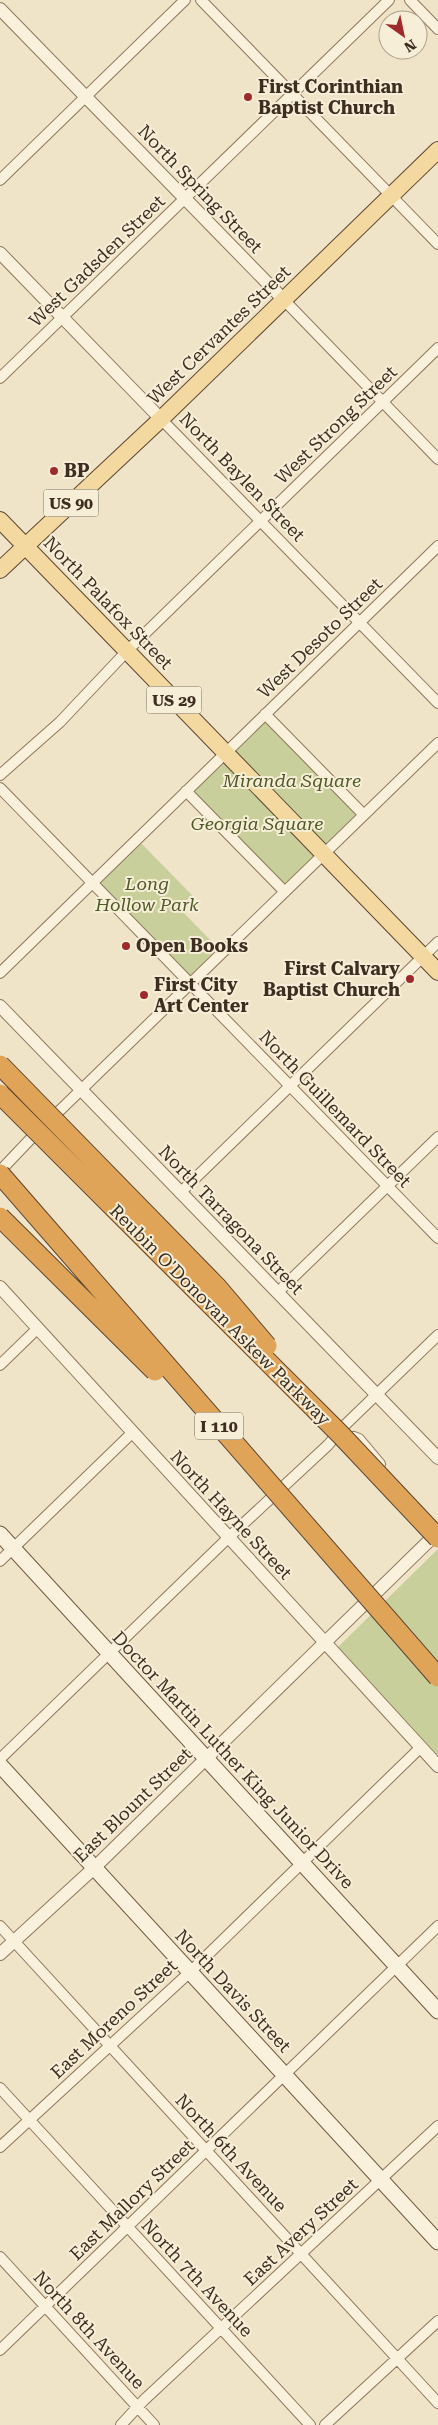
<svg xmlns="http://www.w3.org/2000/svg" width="438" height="2425" font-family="'Roboto Serif',serif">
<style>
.green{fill:#c9cf9b}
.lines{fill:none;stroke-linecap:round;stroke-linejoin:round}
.minor-casing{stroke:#8d765c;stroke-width:12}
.tertiary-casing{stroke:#8d765c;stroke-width:14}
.secondary-casing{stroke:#6f573f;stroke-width:17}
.primary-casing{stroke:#5b4430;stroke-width:18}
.minor{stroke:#faf1dc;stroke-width:10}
.tertiary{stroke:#faf1dc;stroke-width:12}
.secondary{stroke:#faf1dc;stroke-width:15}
.primary{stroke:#f3d9a0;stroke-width:16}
.motorway-bridge-casing{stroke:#5b4430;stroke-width:21;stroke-linecap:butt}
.motorway-bridge{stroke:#e0a458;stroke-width:19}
.poi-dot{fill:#9e2a2b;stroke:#f7eed8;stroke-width:2}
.labels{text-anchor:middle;stroke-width:4;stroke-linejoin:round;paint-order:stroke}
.shield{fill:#f7eed8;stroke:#756857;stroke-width:1}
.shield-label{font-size:16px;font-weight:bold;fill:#3d2e20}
.poi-label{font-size:18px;font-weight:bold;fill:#3d2e20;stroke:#f7eed8;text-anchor:start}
.street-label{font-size:18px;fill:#3d2e20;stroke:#f7eed8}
.park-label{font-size:18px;font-style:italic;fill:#4d5a26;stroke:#f7eed8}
</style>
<rect width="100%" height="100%" fill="#f0e4c8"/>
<path class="green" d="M265 714 364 815 285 892 186 791Z
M137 839 192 895 179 908 223 953 191 984 92 883Z
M438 1549V1757L337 1648Z"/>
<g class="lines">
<defs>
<path id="minor" d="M201 0 438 244
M410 0 438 29
M0 180 185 0
M284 300 438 459
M0 378 389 0
M161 419 438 703
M265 714 364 815
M0 775 60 722 127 651 438 348
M0 788 438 1238
M186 791 285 892
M0 973 438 546
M50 1120 438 743
M0 1171 39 1130
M180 1193 438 942
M277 1293 438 1137
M0 1365 37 1329
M344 1438 354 1437 359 1439 380 1464
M0 1561 132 1433
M0 1759 228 1538 328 1445 344 1426 438 1335
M0 1926 438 2403
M0 2088 310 2425
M0 2147 190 1972 421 1747
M0 2257 154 2425
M0 2350 438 1926
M121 2425 144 2400 438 2126
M325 2425 438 2321"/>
<path id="tertiary" d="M0 9 284 300
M0 253 161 419
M0 1006 438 1458
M0 1287 438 1766
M0 1954 94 1868 438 1532"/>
<path id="secondary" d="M0 1534 438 2011
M0 1765 438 2242"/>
<path id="primary" d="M0 520 438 972
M0 570 161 419 438 150"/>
</defs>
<use href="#minor" class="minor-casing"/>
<use href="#tertiary" class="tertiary-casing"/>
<use href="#secondary" class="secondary-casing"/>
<use href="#primary" class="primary-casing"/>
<use href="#minor" class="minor"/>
<use href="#tertiary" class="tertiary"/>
<use href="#secondary" class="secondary"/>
<use href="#primary" class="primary"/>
<defs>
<path id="motorway-bridge" d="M0 1065 217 1287 267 1346
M0 1094 340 1434 438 1538
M0 1174 438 1677
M0 1217 155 1371"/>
</defs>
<use href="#motorway-bridge" class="motorway-bridge-casing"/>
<use href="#motorway-bridge" class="motorway-bridge"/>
</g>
<g class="poi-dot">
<circle cx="248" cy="97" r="5"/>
<circle cx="54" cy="471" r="5"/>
<circle cx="126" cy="946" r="5"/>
<circle cx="410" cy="979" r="5"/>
<circle cx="144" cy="995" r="5"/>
</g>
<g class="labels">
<g class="shield">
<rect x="43.5" y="489.5" width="55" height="27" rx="4"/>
<rect x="146.5" y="686.5" width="55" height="27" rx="4"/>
<rect x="195" y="1412.5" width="48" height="27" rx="4"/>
</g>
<g class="shield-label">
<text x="71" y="509">US 90</text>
<text x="174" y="706">US 29</text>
<text x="219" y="1432">I 110</text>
</g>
<g class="poi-label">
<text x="258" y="93">First Corinthian<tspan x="258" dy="21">Baptist Church</tspan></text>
<text x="64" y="477">BP</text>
<text x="136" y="952">Open Books</text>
<text x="400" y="975" text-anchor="end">First Calvary<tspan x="400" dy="21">Baptist Church</tspan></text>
<text x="154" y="991">First City<tspan x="154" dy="21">Art Center</tspan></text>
</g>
<g class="street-label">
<text transform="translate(200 189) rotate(46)" y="6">North Spring Street</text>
<text transform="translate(97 261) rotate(-44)" y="6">West Gadsden Street</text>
<text transform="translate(219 335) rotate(-44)" y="6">West Cervantes Street</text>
<text transform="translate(336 425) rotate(-44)" y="6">West Strong Street</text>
<text transform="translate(242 477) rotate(46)" y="6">North Baylen Street</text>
<text transform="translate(108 603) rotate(46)" y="6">North Palafox Street</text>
<text transform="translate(320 638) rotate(-44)" y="6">West Desoto Street</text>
<text transform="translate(335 1109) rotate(46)" y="6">North Guillemard Street</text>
<text transform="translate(231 1220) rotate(46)" y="6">North Tarragona Street</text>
<text transform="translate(220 1315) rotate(45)" y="6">Reubin O'Donovan Askew Parkway</text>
<text transform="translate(231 1515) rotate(47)" y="6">North Hayne Street</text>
<text transform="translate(233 1760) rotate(47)" y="6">Doctor Martin Luther King Junior Drive</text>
<text transform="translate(133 1805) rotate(-44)" y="6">East Blount Street</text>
<text transform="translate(233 1991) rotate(47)" y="6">North Davis Street</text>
<text transform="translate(114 2019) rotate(-43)" y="6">East Moreno Street</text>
<text transform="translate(231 2153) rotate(47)" y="6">North 6th Avenue</text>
<text transform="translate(132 2200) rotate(-44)" y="6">East Mallory Street</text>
<text transform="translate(301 2232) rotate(-43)" y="6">East Avery Street</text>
<text transform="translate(197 2278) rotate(47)" y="6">North 7th Avenue</text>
<text transform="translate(89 2330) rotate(47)" y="6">North 8th Avenue</text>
</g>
<g class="park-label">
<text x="292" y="787">Miranda Square</text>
<text x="257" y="830">Georgia Square</text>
<text x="147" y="890">Long<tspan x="147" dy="21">Hollow Park</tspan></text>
</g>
</g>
<g transform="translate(403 35) rotate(147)"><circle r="24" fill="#f7eed8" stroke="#ada18e"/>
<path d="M0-4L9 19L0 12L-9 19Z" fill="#9e2a2b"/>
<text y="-8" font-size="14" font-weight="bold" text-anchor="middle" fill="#3d2e20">N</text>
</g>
</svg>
